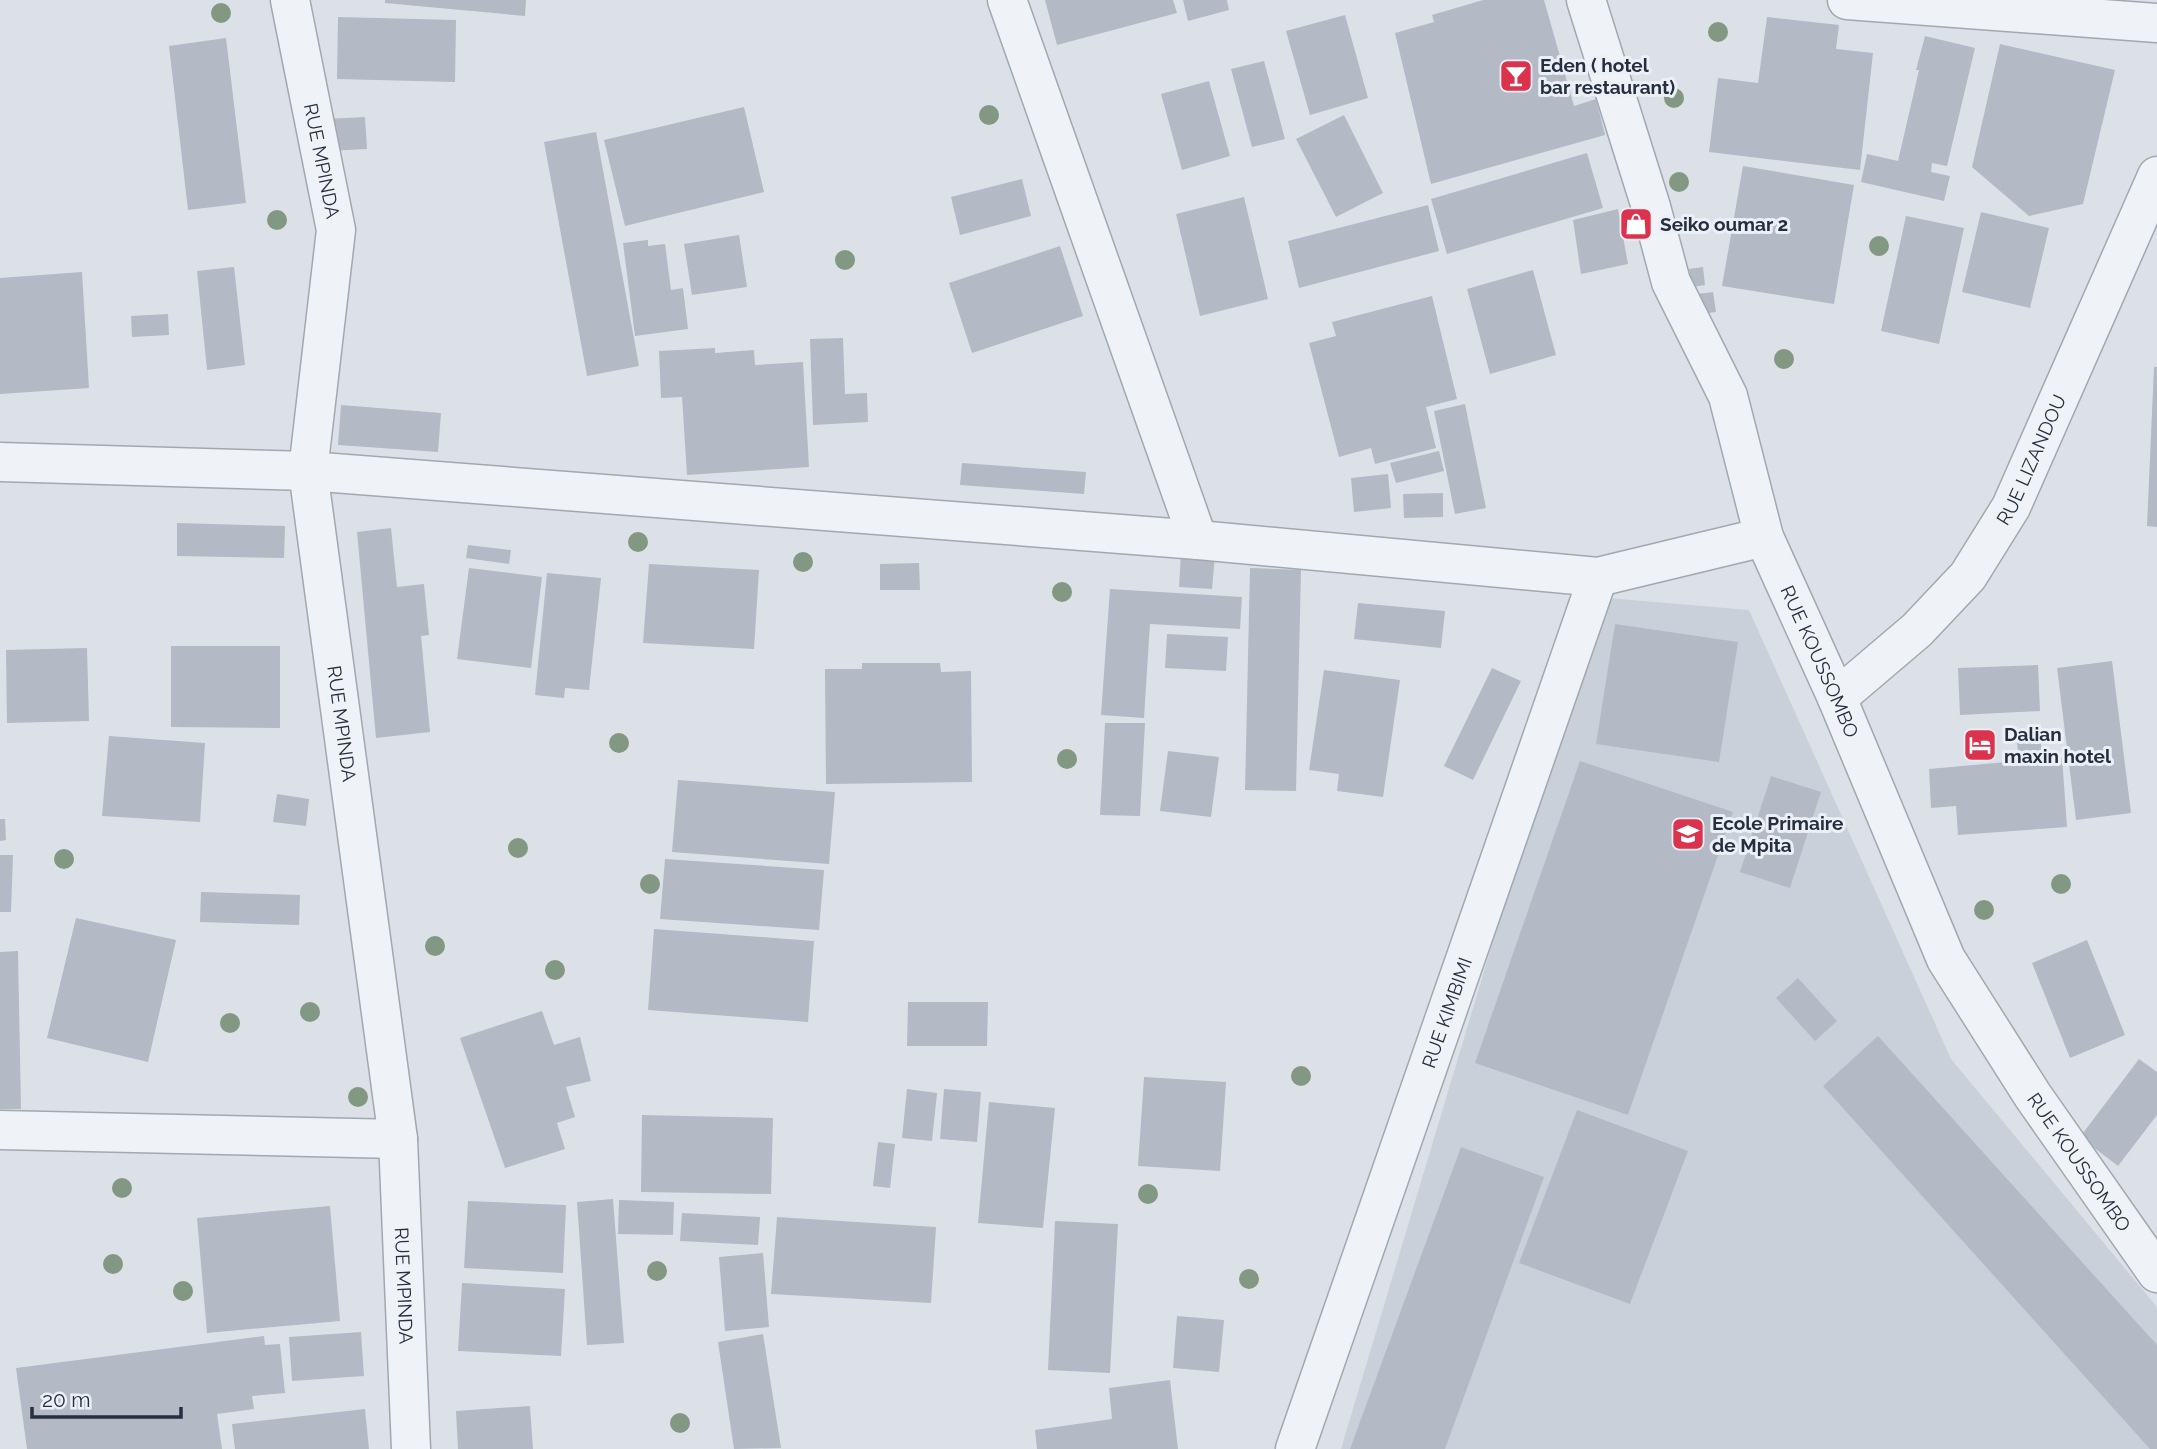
<svg xmlns="http://www.w3.org/2000/svg" width="2157" height="1449" font-family="Raleway,sans-serif">
<style>
.built{fill:#cad0da}
.building{fill:#b3bac5}
.lines{fill:none;stroke-linecap:round;stroke-linejoin:round}
.street-casing{stroke:#a1a8b2;stroke-width:41}
.street{stroke:#eff2f6;stroke-width:38}
.tree{fill:#829883}
.labels{text-anchor:middle;stroke-width:6;stroke-linejoin:round;paint-order:stroke}
.poi-label{font-size:19px;font-weight:bold;fill:#252f40;stroke:#ecf0f6;text-anchor:start}
.street-label{font-size:19px;fill:#252f40;stroke:#ecf0f6}
</style>
<rect width="100%" height="100%" fill="#dce1e8"/>
<path class="built" d="M1596 597 1749 610 1951 1059 2157 1307V1449H1341Z"/>
<path class="building" d="M385 0H526L525 16 385 3Z
M1045 0H1173L1177 13 1057 45Z
M1183 0H1227L1229 10 1188 21Z
M1483 0H1544L1574 106 1596 99 1605 135 1431 184 1395 33 1434 22 1432 15Z
M1345 15 1368 98 1310 115 1286 31Z
M338 17 456 20 455 82 337 79Z
M1767 17 1839 25 1836 49 1873 53 1860 170 1709 152 1718 78 1758 83Z
M1925 36 1975 48 1947 166 1932 163 1931 172 1950 176 1944 201 1861 182 1867 154 1898 161 1919 70H1916Z
M226 38 246 203 188 210 169 46Z
M2000 44 2115 70 2083 204 2029 216 1972 167Z
M1264 61 1285 139 1252 147 1231 69Z
M1209 81 1230 156 1182 170 1161 94Z
M744 107 764 192 625 226 604 140Z
M1344 115 1383 193 1336 217 1296 139Z
M365 117 367 149 327 151 325 119Z
M596 132 639 366 587 376 544 142Z
M1587 153 1603 208 1447 254 1431 199Z
M1743 166 1854 185 1834 304 1722 286Z
M1022 179 1031 216 960 235 951 197Z
M1244 197 1268 299 1200 316 1176 214Z
M1428 205 1439 251 1299 288 1288 241Z
M1618 209 1628 264 1581 274 1573 220Z
M1981 212 2049 228 2030 308 1962 292Z
M1906 216 1964 228 1939 344 1881 331Z
M739 235 747 287 692 295 684 244Z
M648 240V246L665 244 671 290 683 288 688 329 635 336 623 243Z
M1060 246 1083 316 972 353 949 283Z
M234 267 245 365 207 370 197 271Z
M1703 267 1705 285 1692 287 1689 269Z
M1533 270 1556 355 1490 374 1467 289Z
M82 272 89 388 0 394V278Z
M1713 292 1716 312 1699 314 1697 294Z
M1432 296 1457 399 1426 407 1436 448 1375 464 1371 448 1339 457 1309 343 1336 336 1332 322Z
M168 314 169 335 132 337 131 316Z
M843 338 845 394 867 393 868 422 813 425 810 339Z
M715 348V353L754 350 755 365 803 362 809 467 687 475 682 397 661 398 659 351Z
M2154 367H2157V527L2147 526Z
M1465 404 1486 508 1455 514 1434 411Z
M341 405 441 413 438 452 338 445Z
M1439 451 1444 471 1396 483 1390 463Z
M962 463 1086 472 1084 494 960 485Z
M1388 474 1391 508 1354 512 1351 478Z
M1443 493V517L1404 518 1403 494Z
M177 523 285 526 284 558 177 556Z
M391 528 397 587 424 584 429 635 421 636 430 732 376 738 357 532Z
M468 545 511 550 509 564 466 558Z
M1181 553 1215 555 1212 589 1179 587Z
M919 563 920 590H880V564Z
M649 564 759 570 754 649 643 643Z
M469 568 542 577 531 668 457 659Z
M1250 568 1301 570 1296 791 1245 790Z
M547 573 601 578 589 690 565 688 564 698 535 695Z
M1110 589 1242 597 1240 629 1150 624 1144 718 1101 715Z
M1358 603 1445 611 1441 648 1354 639Z
M1615 624 1738 642 1719 762 1596 744Z
M1167 634 1228 637 1226 671 1165 668Z
M171 646H280V728L171 727Z
M87 648 89 721 7 723 6 650Z
M2112 661 2131 813 2076 820 2057 668Z
M862 663H940L941 672 971 671 972 782 826 784 825 669H862Z
M2038 665 2040 711 1960 715 1958 668Z
M1492 668 1521 681 1473 780 1444 766Z
M1324 670 1400 680 1383 797 1337 791 1339 774 1309 770Z
M1105 723H1145L1140 816 1100 815Z
M109 736 205 743 200 822 102 816Z
M2040 739 2042 751 2018 754 2017 742Z
M1168 751 1219 757 1211 817 1160 811Z
M2062 757 2067 827 1958 835 1956 806 1931 808 1929 769Z
M1580 761 1733 812 1628 1115 1475 1063Z
M1771 776 1821 792 1790 888 1740 872Z
M678 780 835 792 829 864 672 852Z
M277 794 309 799 306 826 273 822Z
M0 819H5L6 840 0 841Z
M0 855H13L11 912H0Z
M665 859 824 870 819 930 660 919Z
M201 892 300 895 299 925 200 922Z
M76 918 176 940 148 1062 47 1038Z
M654 929 814 941 808 1022 648 1010Z
M2087 940 2125 1035 2070 1058 2032 963Z
M18 951 21 1109H0V952Z
M1798 978 1837 1021 1815 1041 1776 998Z
M908 1002H988L987 1046H907Z
M542 1011 554 1045 580 1037 591 1081 566 1087 575 1117 557 1123 565 1149 505 1168 460 1038Z
M1878 1036 2157 1345V1449H2150L1823 1086Z
M2139 1059 2157 1072V1115L2118 1166 2080 1137Z
M1144 1077 1226 1082 1220 1171 1138 1166Z
M907 1089 937 1093 932 1141 902 1138Z
M944 1089 981 1092 977 1142 940 1139Z
M989 1102 1055 1108 1043 1228 978 1223Z
M1577 1110 1688 1151 1630 1304 1519 1263Z
M642 1115 773 1118 771 1194 641 1192Z
M878 1142 895 1144 890 1188 873 1186Z
M1461 1147 1544 1177 1445 1449H1350Z
M613 1199 624 1343 587 1345 577 1202Z
M619 1200 674 1202 673 1235 618 1234Z
M468 1201 566 1205 563 1273 464 1268Z
M330 1206 340 1321 207 1333 197 1218Z
M682 1213 760 1217 758 1245 680 1241Z
M777 1217 936 1227 931 1303 771 1294Z
M1055 1221 1118 1224 1110 1373 1048 1370Z
M763 1253 769 1327 725 1331 719 1257Z
M462 1283 565 1289 561 1356 458 1351Z
M1177 1316 1224 1320 1219 1372 1173 1368Z
M361 1332 364 1376 292 1381 289 1337Z
M763 1334 781 1448 734 1449 718 1342Z
M264 1336 265 1345 280 1344 285 1393 252 1396 254 1409 217 1414 222 1449H27L16 1368Z
M1170 1380 1178 1449H1037L1035 1430 1112 1419 1109 1388Z
M530 1406 533 1449H458L456 1411Z
M365 1409 369 1449H235L232 1424Z"/>
<g class="lines">
<defs>
<g id="street">
<path id="s1" d="M290 0 336 230 308 471 398 1139 411 1449"/>
<path d="M1007 0 1198 540"/>
<path id="s2" d="M1586 0 1651 207 1671 282 1728 396 1764 537 1837 698 1946 959 2033 1096 2157 1273"/>
<path d="M1847 0 2157 23"/>
<path d="M0 462 308 471 1198 540 1598 577 1764 537"/>
<path id="s3" d="M1837 698 1917 630 1968 576 2011 507 2157 176"/>
<path d="M0 1130 398 1139"/>
<path id="s4" d="M1295 1449 1598 577"/>
</g>
</defs>
<use href="#street" class="street-casing"/>
<use href="#street" class="street"/>
</g>
<g class="tree">
<circle cx="221" cy="13" r="10"/>
<circle cx="1718" cy="32" r="10"/>
<circle cx="1674" cy="98" r="10"/>
<circle cx="989" cy="115" r="10"/>
<circle cx="1679" cy="182" r="10"/>
<circle cx="277" cy="220" r="10"/>
<circle cx="1879" cy="246" r="10"/>
<circle cx="845" cy="260" r="10"/>
<circle cx="1784" cy="359" r="10"/>
<circle cx="638" cy="542" r="10"/>
<circle cx="803" cy="562" r="10"/>
<circle cx="1062" cy="592" r="10"/>
<circle cx="619" cy="743" r="10"/>
<circle cx="1067" cy="759" r="10"/>
<circle cx="518" cy="848" r="10"/>
<circle cx="64" cy="859" r="10"/>
<circle cx="650" cy="884" r="10"/>
<circle cx="2061" cy="884" r="10"/>
<circle cx="1984" cy="910" r="10"/>
<circle cx="435" cy="946" r="10"/>
<circle cx="555" cy="970" r="10"/>
<circle cx="310" cy="1012" r="10"/>
<circle cx="230" cy="1023" r="10"/>
<circle cx="1301" cy="1076" r="10"/>
<circle cx="358" cy="1097" r="10"/>
<circle cx="122" cy="1188" r="10"/>
<circle cx="1148" cy="1194" r="10"/>
<circle cx="113" cy="1264" r="10"/>
<circle cx="657" cy="1271" r="10"/>
<circle cx="1249" cy="1279" r="10"/>
<circle cx="183" cy="1291" r="10"/>
<circle cx="680" cy="1423" r="10"/>
</g>
<defs>
<symbol id="bar-square" viewBox="-11 -11 22 22"><rect x="-9" y="-9" width="18" height="18" rx="4" fill="#db334e" stroke="#ecf0f6"/><path d="M-6-5H6L.8 .8V4.5H3.5V6h-7V4.5H-.8V.8Z" fill="#fff"/></symbol>
<symbol id="shop-square" viewBox="-11 -11 22 22"><rect x="-9" y="-9" width="18" height="18" rx="4" fill="#db334e" stroke="#ecf0f6"/><path d="M-5-2.5h2.3a2.7 3.5 0 0 1 5.4 0H5L5.5 6h-11ZM-1.5-2.5h3a1.5 2.3 0 0 0-3 0Z" fill="#fff"/></symbol>
<symbol id="hotel-square" viewBox="-11 -11 22 22"><rect x="-9" y="-9" width="18" height="18" rx="4" fill="#db334e" stroke="#ecf0f6"/><path d="M-6-4.5h1.5V1H6V5H4.5V3h-9V5H-6ZM-4 0a1.8 1.8 0 1 1 3.6 0ZM.5 0V-2.5h3Q6-2.5 6 0Z" fill="#fff"/></symbol>
<symbol id="school-square" viewBox="-11 -11 22 22"><rect x="-9" y="-9" width="18" height="18" rx="4" fill="#db334e" stroke="#ecf0f6"/><path d="M0-5L7-2L0 1L-7-2ZM-4 1L0 2.5L4 1V4Q0 6-4 4Z" fill="#fff"/></symbol>
</defs>
<g fill-rule="evenodd">
<use href="#bar-square" x="1497" y="57" width="38" height="38"/>
<use href="#shop-square" x="1617" y="205" width="38" height="38"/>
<use href="#hotel-square" x="1961" y="726" width="38" height="38"/>
<use href="#school-square" x="1669" y="815" width="38" height="38"/>
</g>
<g class="labels">
<g class="poi-label">
<text x="1540" y="72">Eden ( hotel<tspan x="1540" dy="22">bar restaurant)</tspan></text>
<text x="1660" y="231">Seiko oumar 2</text>
<text x="2004" y="741">Dalian<tspan x="2004" dy="22">maxin hotel</tspan></text>
<text x="1712" y="830">Ecole Primaire<tspan x="1712" dy="22">de Mpita</tspan></text>
</g>
<g class="street-label">
<text dy="7" stroke="none"><textPath href="#s1" startOffset="164">RUE MPINDA</textPath></text>
<text dy="7" stroke="none"><textPath href="#s3" startOffset="312">RUE LIZANDOU</textPath></text>
<text dy="7" stroke="none"><textPath href="#s2" startOffset="704">RUE KOUSSOMBO</textPath></text>
<text dy="7" stroke="none"><textPath href="#s1" startOffset="732">RUE MPINDA</textPath></text>
<text dy="7" stroke="none"><textPath href="#s4" startOffset="462">RUE KIMBIMI</textPath></text>
<text dy="7" stroke="none"><textPath href="#s2" startOffset="1270">RUE KOUSSOMBO</textPath></text>
<text dy="7" stroke="none"><textPath href="#s1" startOffset="1298">RUE MPINDA</textPath></text>
</g>
</g>
<path d="M32 1407v10h149v-10" fill="none" stroke="#252f40" stroke-width="3.5"/>
<text x="42" y="1407" font-size="21" fill="#252f40" stroke="#ecf0f6" stroke-width="5" paint-order="stroke">20 m</text>
</svg>
